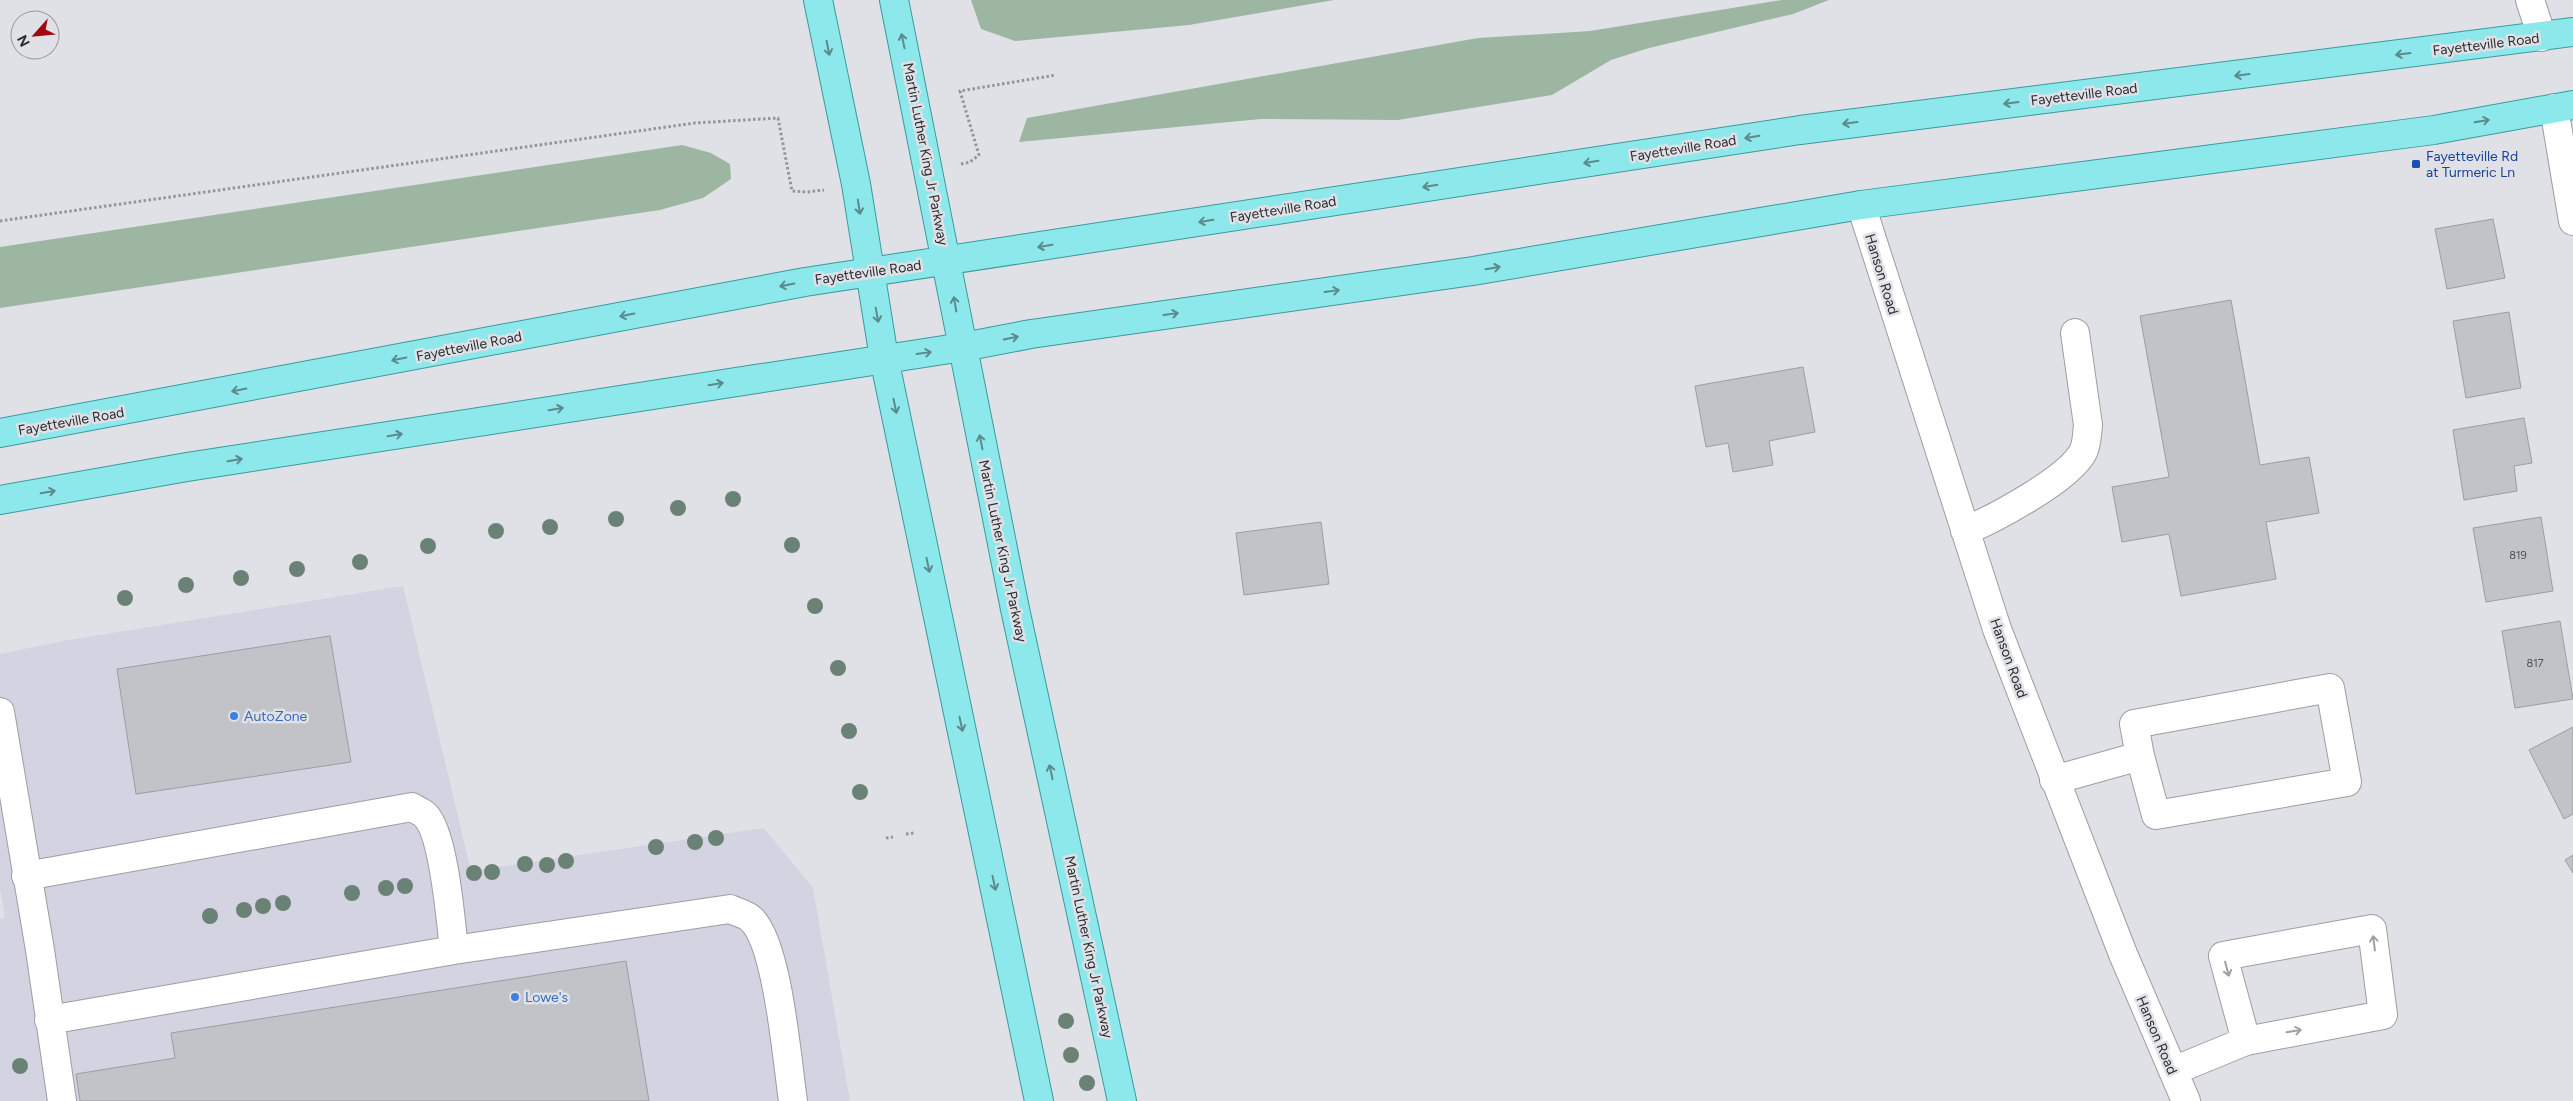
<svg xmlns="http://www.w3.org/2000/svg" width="2573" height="1101" font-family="Figtree,sans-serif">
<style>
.built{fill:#d3d3e1}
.green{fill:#9db6a1}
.building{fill:#c2c3c9;stroke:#9c9da3}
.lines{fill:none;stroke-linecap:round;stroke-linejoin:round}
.minor-casing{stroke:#9d9da3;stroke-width:30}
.major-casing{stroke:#389c9f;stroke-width:30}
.path{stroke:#949499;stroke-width:3;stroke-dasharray:2.5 2.5;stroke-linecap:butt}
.minor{stroke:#fff;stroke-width:28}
.major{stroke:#8ce8ea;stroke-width:28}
.tree{fill:#6a8275}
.oneway{stroke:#5c8a8c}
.oneway2{stroke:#a0a0a1}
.transit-dot{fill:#1a4fb4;stroke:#e0e0e7;stroke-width:2}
.shop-dot{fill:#3f7fe0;stroke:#e0e0e7;stroke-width:2}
.labels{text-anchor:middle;stroke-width:5;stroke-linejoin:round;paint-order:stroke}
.number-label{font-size:11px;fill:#515255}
.street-label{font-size:14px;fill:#2b2c2e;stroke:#e0e0e7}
.transit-label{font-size:14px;fill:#164399;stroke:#e0e0e7;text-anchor:start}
.shop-label{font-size:14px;fill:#366cbe;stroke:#e0e0e7;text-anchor:start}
</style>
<rect width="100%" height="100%" fill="#e0e0e7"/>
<path class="built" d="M403 586 471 871 764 828 813 888 850 1101H0V919L5 918 0 888V654L63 641Z"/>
<path class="green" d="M971 0H1334L1189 25 1015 41 981 29Z
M1782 0H1829L1793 14 1649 48 1611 60 1552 95 1398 120 1261 119 1019 142 1027 118 1478 38 1590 31Z
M682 145 711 153 730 164 731 179 703 198 660 210 0 308V247Z"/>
<path class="building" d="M2493 219 2505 278 2447 289 2435 229Z
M2231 300 2260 465 2309 457 2319 513 2266 522 2276 579 2181 596 2169 534 2122 542 2112 487 2169 477 2140 316Z
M2509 312 2521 388 2466 398 2453 321Z
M1803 367 1815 432 1769 441 1773 465 1733 472 1728 443 1706 447 1695 386Z
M2524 418 2532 463 2514 466 2517 491 2464 500 2453 430Z
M2541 517 2553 591 2486 602 2473 528Z
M1321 522 1329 584 1244 595 1236 533Z
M2560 621 2573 699 2515 708 2502 631Z
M330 636 351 762 136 794 117 669Z
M2573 727V814L2564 819 2529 750Z
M2573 855V873L2565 860Z
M626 961 649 1101H80L76 1074 175 1058 171 1033Z"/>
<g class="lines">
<defs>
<path id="minor" d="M2530 0 2542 37
M2554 108 2573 221
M1861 205 1997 629 2123 954 2186 1101
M1965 531C1994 519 2069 479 2083 452 2087 444 2087 434 2088 425L2075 333
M2330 688 2347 782 2156 815 2140 756 2134 724Z
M0 712 40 950 62 1101
M2054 780 2140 756
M26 876 412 807C416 810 422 812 425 815 444 833 451 923 454 950
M49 1020 454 950 730 909C736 912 746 914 751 919 778 943 787 1061 793 1101
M2173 1071 2246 1041 2383 1015 2372 929 2223 956 2246 1041"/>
<path id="major" d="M818 0 856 184 884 358 1039 1101
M894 0 1015 609 1122 1101
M0 433 805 282 1800 130 2573 32
M0 500 187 467 963 347 1031 334 1473 271 1861 205 2434 130 2573 105"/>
</defs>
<use href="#minor" class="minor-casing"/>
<use href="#major" class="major-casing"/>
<path class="path" d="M961 164 970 162 979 155 960 91 1056 75
M0 221 695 123 778 118 792 191 807 192 824 190
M906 834 914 833
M886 838 893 837"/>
<use href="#minor" class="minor"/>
<use href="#major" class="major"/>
</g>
<g class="tree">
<circle cx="733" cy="499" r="8"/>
<circle cx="678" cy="508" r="8"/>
<circle cx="616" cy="519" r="8"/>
<circle cx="550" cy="527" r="8"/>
<circle cx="496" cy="531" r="8"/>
<circle cx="792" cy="545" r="8"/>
<circle cx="428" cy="546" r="8"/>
<circle cx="360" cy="562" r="8"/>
<circle cx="297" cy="569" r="8"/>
<circle cx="241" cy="578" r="8"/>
<circle cx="186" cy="585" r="8"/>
<circle cx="125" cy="598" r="8"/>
<circle cx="815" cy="606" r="8"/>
<circle cx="838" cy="668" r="8"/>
<circle cx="849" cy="731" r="8"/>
<circle cx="860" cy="792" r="8"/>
<circle cx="716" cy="838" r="8"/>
<circle cx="695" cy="842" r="8"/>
<circle cx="656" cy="847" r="8"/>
<circle cx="566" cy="861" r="8"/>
<circle cx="525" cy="864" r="8"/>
<circle cx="547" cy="865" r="8"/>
<circle cx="492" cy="872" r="8"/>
<circle cx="474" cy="873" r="8"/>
<circle cx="405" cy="886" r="8"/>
<circle cx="386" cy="888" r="8"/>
<circle cx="352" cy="893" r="8"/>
<circle cx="283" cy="903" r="8"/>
<circle cx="263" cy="906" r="8"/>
<circle cx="244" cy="910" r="8"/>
<circle cx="210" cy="916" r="8"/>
<circle cx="1066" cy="1021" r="8"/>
<circle cx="1071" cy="1055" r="8"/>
<circle cx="20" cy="1066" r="8"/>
<circle cx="1087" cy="1083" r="8"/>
</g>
<defs><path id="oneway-shaft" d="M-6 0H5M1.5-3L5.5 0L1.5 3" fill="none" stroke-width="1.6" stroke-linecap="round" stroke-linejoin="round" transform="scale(1.25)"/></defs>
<g class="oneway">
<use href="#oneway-shaft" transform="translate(903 41) rotate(-102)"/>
<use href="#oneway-shaft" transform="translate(828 48) rotate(79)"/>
<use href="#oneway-shaft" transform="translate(2403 54) rotate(173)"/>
<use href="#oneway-shaft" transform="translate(2242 75) rotate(173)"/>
<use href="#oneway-shaft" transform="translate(2011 103) rotate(173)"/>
<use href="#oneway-shaft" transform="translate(2482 121) rotate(-10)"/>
<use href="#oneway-shaft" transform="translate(1850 123) rotate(173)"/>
<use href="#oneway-shaft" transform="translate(1752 137) rotate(171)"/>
<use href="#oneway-shaft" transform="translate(1591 162) rotate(171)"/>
<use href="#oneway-shaft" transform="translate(1430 186) rotate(171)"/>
<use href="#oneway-shaft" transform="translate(859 207) rotate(81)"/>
<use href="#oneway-shaft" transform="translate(1206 221) rotate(171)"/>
<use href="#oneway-shaft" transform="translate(1045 246) rotate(171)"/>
<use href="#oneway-shaft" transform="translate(1493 268) rotate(-9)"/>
<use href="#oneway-shaft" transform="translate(787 285) rotate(169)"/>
<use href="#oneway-shaft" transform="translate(1332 291) rotate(-8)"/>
<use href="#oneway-shaft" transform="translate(955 304) rotate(-100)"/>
<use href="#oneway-shaft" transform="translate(1171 314) rotate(-8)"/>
<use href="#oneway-shaft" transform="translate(627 315) rotate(169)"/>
<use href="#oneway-shaft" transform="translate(877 315) rotate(80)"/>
<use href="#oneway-shaft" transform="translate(1011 338) rotate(-11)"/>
<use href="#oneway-shaft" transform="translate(924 353) rotate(-8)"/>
<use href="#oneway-shaft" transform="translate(399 359) rotate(169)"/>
<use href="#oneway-shaft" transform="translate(716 384) rotate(-9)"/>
<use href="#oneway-shaft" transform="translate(239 390) rotate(169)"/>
<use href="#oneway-shaft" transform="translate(895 406) rotate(78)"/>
<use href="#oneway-shaft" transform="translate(556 409) rotate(-9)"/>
<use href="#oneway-shaft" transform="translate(395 435) rotate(-9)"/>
<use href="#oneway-shaft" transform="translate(981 442) rotate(-101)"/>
<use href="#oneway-shaft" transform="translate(235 460) rotate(-9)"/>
<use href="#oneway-shaft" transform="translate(48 492) rotate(-10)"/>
<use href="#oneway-shaft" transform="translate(928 565) rotate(78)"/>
<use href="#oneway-shaft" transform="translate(961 724) rotate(78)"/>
<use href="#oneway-shaft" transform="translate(1051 772) rotate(-102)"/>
<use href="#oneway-shaft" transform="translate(994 883) rotate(78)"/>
</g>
<g class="oneway2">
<use href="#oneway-shaft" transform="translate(2374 943) rotate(-97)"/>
<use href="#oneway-shaft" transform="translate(2227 969) rotate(75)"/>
<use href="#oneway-shaft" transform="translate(2294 1031) rotate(-10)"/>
</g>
<rect class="transit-dot" x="2411" y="159" width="10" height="10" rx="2.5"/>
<g class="shop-dot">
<circle cx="234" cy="716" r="5"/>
<circle cx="515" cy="997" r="5"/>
</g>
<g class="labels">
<g class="number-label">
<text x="2518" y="559">819</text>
<text x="2535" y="667">817</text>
</g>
<g class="street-label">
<text transform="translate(2486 44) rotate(-7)" y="5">Fayetteville Road</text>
<text transform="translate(2084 94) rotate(-7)" y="5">Fayetteville Road</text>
<text transform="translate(1683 148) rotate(-9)" y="5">Fayetteville Road</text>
<text transform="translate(926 154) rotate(79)" y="5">Martin Luther King Jr Parkway</text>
<text transform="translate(1283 209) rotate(-9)" y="5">Fayetteville Road</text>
<text transform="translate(868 272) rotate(-8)" y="5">Fayetteville Road</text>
<text transform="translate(1882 274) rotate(73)" y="5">Hanson Road</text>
<text transform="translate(469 346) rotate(-11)" y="5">Fayetteville Road</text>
<text transform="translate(71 421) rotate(-10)" y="5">Fayetteville Road</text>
<text transform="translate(1003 551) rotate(78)" y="5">Martin Luther King Jr Parkway</text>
<text transform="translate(2009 658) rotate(70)" y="5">Hanson Road</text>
<text transform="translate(1089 947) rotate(78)" y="5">Martin Luther King Jr Parkway</text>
<text transform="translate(2157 1035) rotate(67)" y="5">Hanson Road</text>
</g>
<g class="transit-label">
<text x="2426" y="161">Fayetteville Rd<tspan x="2426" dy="16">at Turmeric Ln</tspan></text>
</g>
<g class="shop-label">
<text x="244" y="721">AutoZone</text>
<text x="525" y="1002">Lowe's</text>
</g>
</g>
<g transform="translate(35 35) rotate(243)"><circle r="24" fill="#e0e0e7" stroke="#98989d"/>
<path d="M0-4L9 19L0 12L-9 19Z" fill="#a30911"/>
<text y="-8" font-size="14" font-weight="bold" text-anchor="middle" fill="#2b2c2e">N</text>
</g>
</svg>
